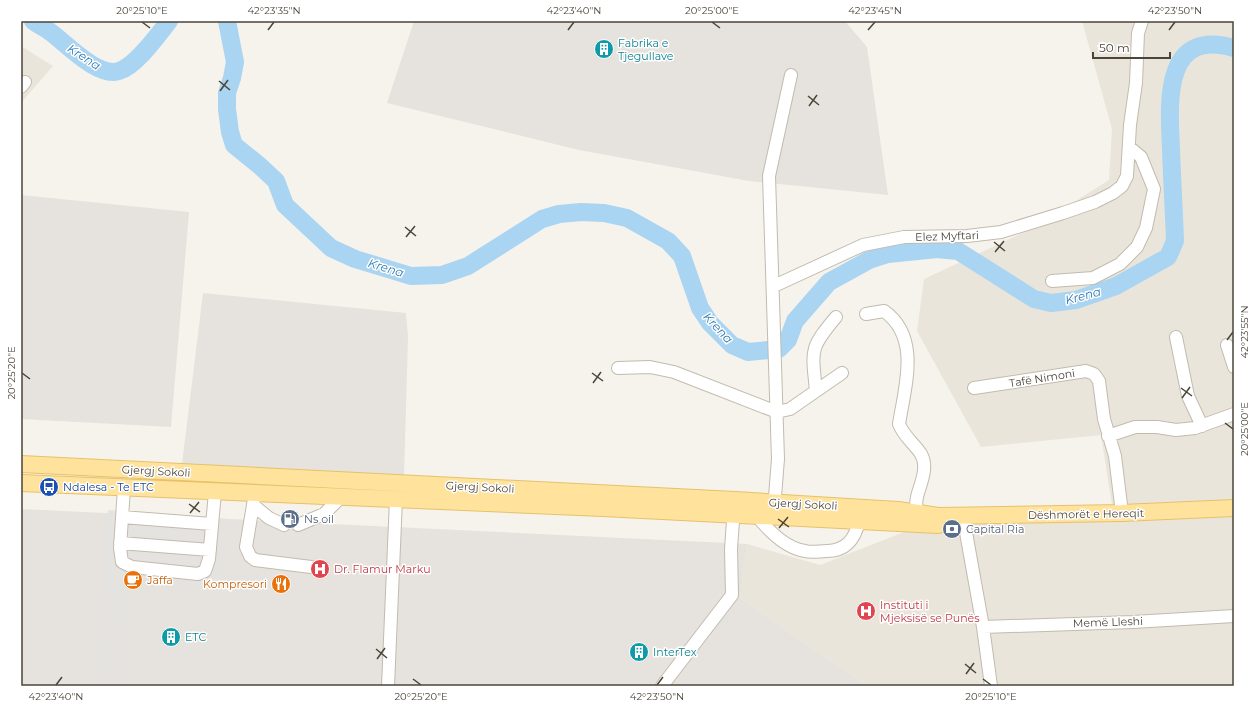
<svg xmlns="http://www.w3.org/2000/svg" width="1255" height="707" font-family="Montserrat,sans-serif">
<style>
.residential{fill:#eae5da}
.industrial{fill:#e6e2dd}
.parking{fill:#e5e3e0}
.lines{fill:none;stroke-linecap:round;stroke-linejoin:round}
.river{stroke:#a9d4f2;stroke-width:18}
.minor-casing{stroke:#c2bbae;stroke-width:14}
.major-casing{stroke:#e6c16a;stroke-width:18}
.minor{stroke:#fff;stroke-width:12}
.major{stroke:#ffe39c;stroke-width:16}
.ticks{fill:none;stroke:#4b4439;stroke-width:1.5}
.labels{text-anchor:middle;stroke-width:3;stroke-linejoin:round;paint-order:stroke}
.culture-label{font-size:11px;fill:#0d838f;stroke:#fff;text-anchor:start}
.street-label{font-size:11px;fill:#4b4439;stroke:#fff}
.transit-label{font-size:11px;fill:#164399;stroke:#fff;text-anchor:start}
.service-label{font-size:11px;fill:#4e5e75;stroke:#fff;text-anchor:start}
.health-label{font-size:11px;fill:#be3a42;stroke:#fff;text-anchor:start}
.food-label{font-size:11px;fill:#c56008;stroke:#fff;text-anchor:start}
.water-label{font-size:12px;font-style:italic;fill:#2e7ab2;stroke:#fff}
.neatline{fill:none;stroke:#4b4439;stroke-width:1.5}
.ticks-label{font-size:10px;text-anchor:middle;fill:#4b4439}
</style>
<rect width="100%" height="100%" fill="#f6f3ec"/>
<path class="residential" d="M1082 21H1234V686H867L740 598 747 544 820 565 904 532 1112 505 1101 435 981 447 917 331 924 279 1031 229 1109 180 1112 129Z
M21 46 53 66 21 103Z"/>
<path class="industrial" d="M414 21H845L867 47 888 195 749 181 579 150 387 103Z
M21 195 189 212 171 427 21 419Z
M203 293 406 313 408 337 404 476 182 464Z
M21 509 747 544 740 598 867 686H21Z"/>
<path class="parking" d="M108 510 228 519 220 587 200 586 199 589 163 585 162 577 121 571V581L130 582 123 686H95L105 523Z"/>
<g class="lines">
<path class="river" d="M33 21C38 25 44 27 49 31 65 42 97 78 119 71 136 66 158 35 169 21
M227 21 235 62 232 78 227 93V109L230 132 234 145 260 166 276 181 285 205 331 248 355 259 411 276 442 275 468 266 542 219 559 214 581 212 604 213 627 218 668 241 682 256 700 308 710 323 732 345 748 352 779 349 788 340 795 321 829 282 869 260 888 254 937 249 958 251 1034 299 1051 303 1076 300 1116 286 1168 257 1175 241C1174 211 1172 180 1171 149 1169 105 1162 27 1234 48"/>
<defs>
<path id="minor" d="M21 87 25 82
M1052 281 1093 278 1120 264 1137 247 1146 228 1154 189 1141 157 1129 147
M774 286 863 245 904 237 967 236 1001 232 1063 213 1095 202 1113 193 1122 186 1127 176 1130 125 1136 83 1138 33 1142 21
M866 314 884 311C921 337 905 386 899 424 904 437 914 443 921 454 929 468 920 484 917 497 916 502 916 507 916 512
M1176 337 1188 396 1202 426
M1227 345 1234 367
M618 368 650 367 674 372 777 412 790 409 842 373
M974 388 1086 371 1094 374 1099 381 1104 419 1115 456 1122 513
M816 391C812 350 809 349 836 317
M1108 436 1135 427H1157L1176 430 1195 428 1234 414
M124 488 120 548 122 562 132 567 198 574 205 571 209 559 215 492
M255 493 246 547 250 556 255 560 311 567
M253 505 269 518 284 525
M774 509 778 459 769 176 791 75
M757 516C768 530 786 548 805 551 812 553 820 551 827 551 846 551 855 539 859 521
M963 516 983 627 991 686
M122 517 212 524
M298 525 324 514 341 497
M120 543 210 550
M983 627 1133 622 1234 616
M388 686 396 499
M662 686 732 595 731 549 734 507"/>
<path id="major" d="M21 464 735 500 898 510 938 516 1122 513 1234 508
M21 483 603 508 938 525"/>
</defs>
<use href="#minor" class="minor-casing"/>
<use href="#major" class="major-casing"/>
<use href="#minor" class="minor"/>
<use href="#major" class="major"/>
</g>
<path class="ticks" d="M142 22 150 28M712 22 720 28M268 30 274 22M568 30 574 22M868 30 875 22M1169 30 1175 22M219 81 230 90M220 91 228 80M808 96 819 105M809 106 817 95M405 227 416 236M406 237 415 226M994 242 1005 251M995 252 1004 241M1227 340 1233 332M22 373 30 379M592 373 603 381M593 383 601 372M1181 388 1192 396M1182 398 1190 387M1225 423 1233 429M189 504 200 512M190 513 199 502M778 519 789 527M779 528 788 517M376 649 387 658M377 659 385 648M965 664 976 673M966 674 974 663M413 679 421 685M983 679 991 685M56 685 62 677M657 685 663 677"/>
<defs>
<symbol id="building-disc" viewBox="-11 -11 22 22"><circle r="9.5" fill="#0f9aa8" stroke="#fff"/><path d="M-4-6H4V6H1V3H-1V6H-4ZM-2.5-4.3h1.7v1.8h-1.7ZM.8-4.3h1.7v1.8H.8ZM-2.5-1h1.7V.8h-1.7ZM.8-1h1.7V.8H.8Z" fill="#fff"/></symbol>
<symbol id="bus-disc" viewBox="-11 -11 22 22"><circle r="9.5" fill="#1a4fb4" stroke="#fff"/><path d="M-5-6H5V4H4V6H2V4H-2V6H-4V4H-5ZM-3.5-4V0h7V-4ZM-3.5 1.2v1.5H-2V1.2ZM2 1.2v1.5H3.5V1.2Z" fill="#fff"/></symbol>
<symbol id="fuel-disc" viewBox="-11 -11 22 22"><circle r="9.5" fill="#5c6f8a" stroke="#fff"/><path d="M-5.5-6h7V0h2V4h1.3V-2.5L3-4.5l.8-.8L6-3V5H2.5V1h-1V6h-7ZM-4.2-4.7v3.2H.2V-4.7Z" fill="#fff"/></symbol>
<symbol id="bank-disc" viewBox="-11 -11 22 22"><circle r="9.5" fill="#5c6f8a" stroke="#fff"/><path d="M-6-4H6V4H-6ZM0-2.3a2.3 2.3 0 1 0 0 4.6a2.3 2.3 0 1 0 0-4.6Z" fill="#fff"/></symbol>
<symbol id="hospital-disc" viewBox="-11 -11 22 22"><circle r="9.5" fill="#e0444e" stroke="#fff"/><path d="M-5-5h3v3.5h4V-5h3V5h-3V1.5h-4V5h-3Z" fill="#fff"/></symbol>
<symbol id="cafe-disc" viewBox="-11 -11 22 22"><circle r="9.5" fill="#e8710a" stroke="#fff"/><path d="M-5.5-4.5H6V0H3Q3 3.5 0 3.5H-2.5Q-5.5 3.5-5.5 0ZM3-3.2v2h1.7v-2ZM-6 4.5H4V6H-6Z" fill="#fff"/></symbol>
<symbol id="restaurant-disc" viewBox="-11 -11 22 22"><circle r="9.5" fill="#e8710a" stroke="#fff"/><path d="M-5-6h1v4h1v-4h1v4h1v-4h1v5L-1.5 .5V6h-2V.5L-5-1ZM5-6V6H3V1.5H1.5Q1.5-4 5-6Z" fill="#fff"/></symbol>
</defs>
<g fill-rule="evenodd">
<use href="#building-disc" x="593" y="38" width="22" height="22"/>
<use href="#bus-disc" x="38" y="476" width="22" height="22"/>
<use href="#fuel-disc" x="279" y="508" width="22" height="22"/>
<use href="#bank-disc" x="941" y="518" width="22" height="22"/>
<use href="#hospital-disc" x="309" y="558" width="22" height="22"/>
<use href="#cafe-disc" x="122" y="569" width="22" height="22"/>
<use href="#restaurant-disc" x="270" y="573" width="22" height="22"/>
<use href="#hospital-disc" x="855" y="600" width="22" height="22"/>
<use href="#building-disc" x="160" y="626" width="22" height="22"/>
<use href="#building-disc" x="628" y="641" width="22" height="22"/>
</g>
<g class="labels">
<g class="culture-label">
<text x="618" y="47">Fabrika e<tspan x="618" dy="13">Tjegullave</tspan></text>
<text x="185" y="641">ETC</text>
<text x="653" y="656">InterTex</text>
</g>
<g class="street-label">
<text transform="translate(947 236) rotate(-2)" y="4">Elez Myftari</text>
<text transform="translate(1042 378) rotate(-9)" y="4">Tafë Nimoni</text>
<text transform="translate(156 471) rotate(3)" y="4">Gjergj Sokoli</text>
<text transform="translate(480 487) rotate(3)" y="4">Gjergj Sokoli</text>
<text transform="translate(803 504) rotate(3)" y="4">Gjergj Sokoli</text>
<text transform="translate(1086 514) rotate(-1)" y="4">Dëshmorët e Hereqit</text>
<text transform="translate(1108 622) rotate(-2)" y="4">Memë Lleshi</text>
</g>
<g class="transit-label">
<text x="63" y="491">Ndalesa - Te ETC</text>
</g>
<g class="service-label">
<text x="304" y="523">Ns oil</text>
<text x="966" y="533">Capital Ria</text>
</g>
<g class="health-label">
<text x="334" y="573">Dr. Flamur Marku</text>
<text x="880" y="609">Instituti i<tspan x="880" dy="13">Mjeksisë se Punës</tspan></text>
</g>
<g class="food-label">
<text x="147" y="584">Jaffa</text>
<text x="267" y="588" text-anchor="end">Kompresori</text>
</g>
<g class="water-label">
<text transform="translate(84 57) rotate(33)" y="4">Krena</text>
<text transform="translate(386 268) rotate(17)" y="4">Krena</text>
<text transform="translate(1083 296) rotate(-15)" y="4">Krena</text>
<text transform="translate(718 328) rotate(47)" y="4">Krena</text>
</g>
</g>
<rect width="1255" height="707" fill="none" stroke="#ffffff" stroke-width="44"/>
<path d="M1093 52v6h77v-6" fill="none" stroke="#4b4439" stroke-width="2"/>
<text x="1099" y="52" font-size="12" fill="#4b4439" stroke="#ffffff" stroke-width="3" paint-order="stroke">50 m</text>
<rect x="22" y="22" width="1211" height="663" class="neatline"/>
<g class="ticks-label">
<text x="142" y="14">20°25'10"E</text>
<text x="274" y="14">42°23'35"N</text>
<text x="574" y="14">42°23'40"N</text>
<text x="712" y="14">20°25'00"E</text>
<text x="875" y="14">42°23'45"N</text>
<text x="1175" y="14">42°23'50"N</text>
<text transform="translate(1244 332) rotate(-90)" y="4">42°23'55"N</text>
<text transform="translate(11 373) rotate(-90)" y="4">20°25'20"E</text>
<text transform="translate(1244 429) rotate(-90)" y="4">20°25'00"E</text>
<text x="56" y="700">42°23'40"N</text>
<text x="421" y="700">20°25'20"E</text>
<text x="657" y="700">42°23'50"N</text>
<text x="991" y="700">20°25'10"E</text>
</g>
</svg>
